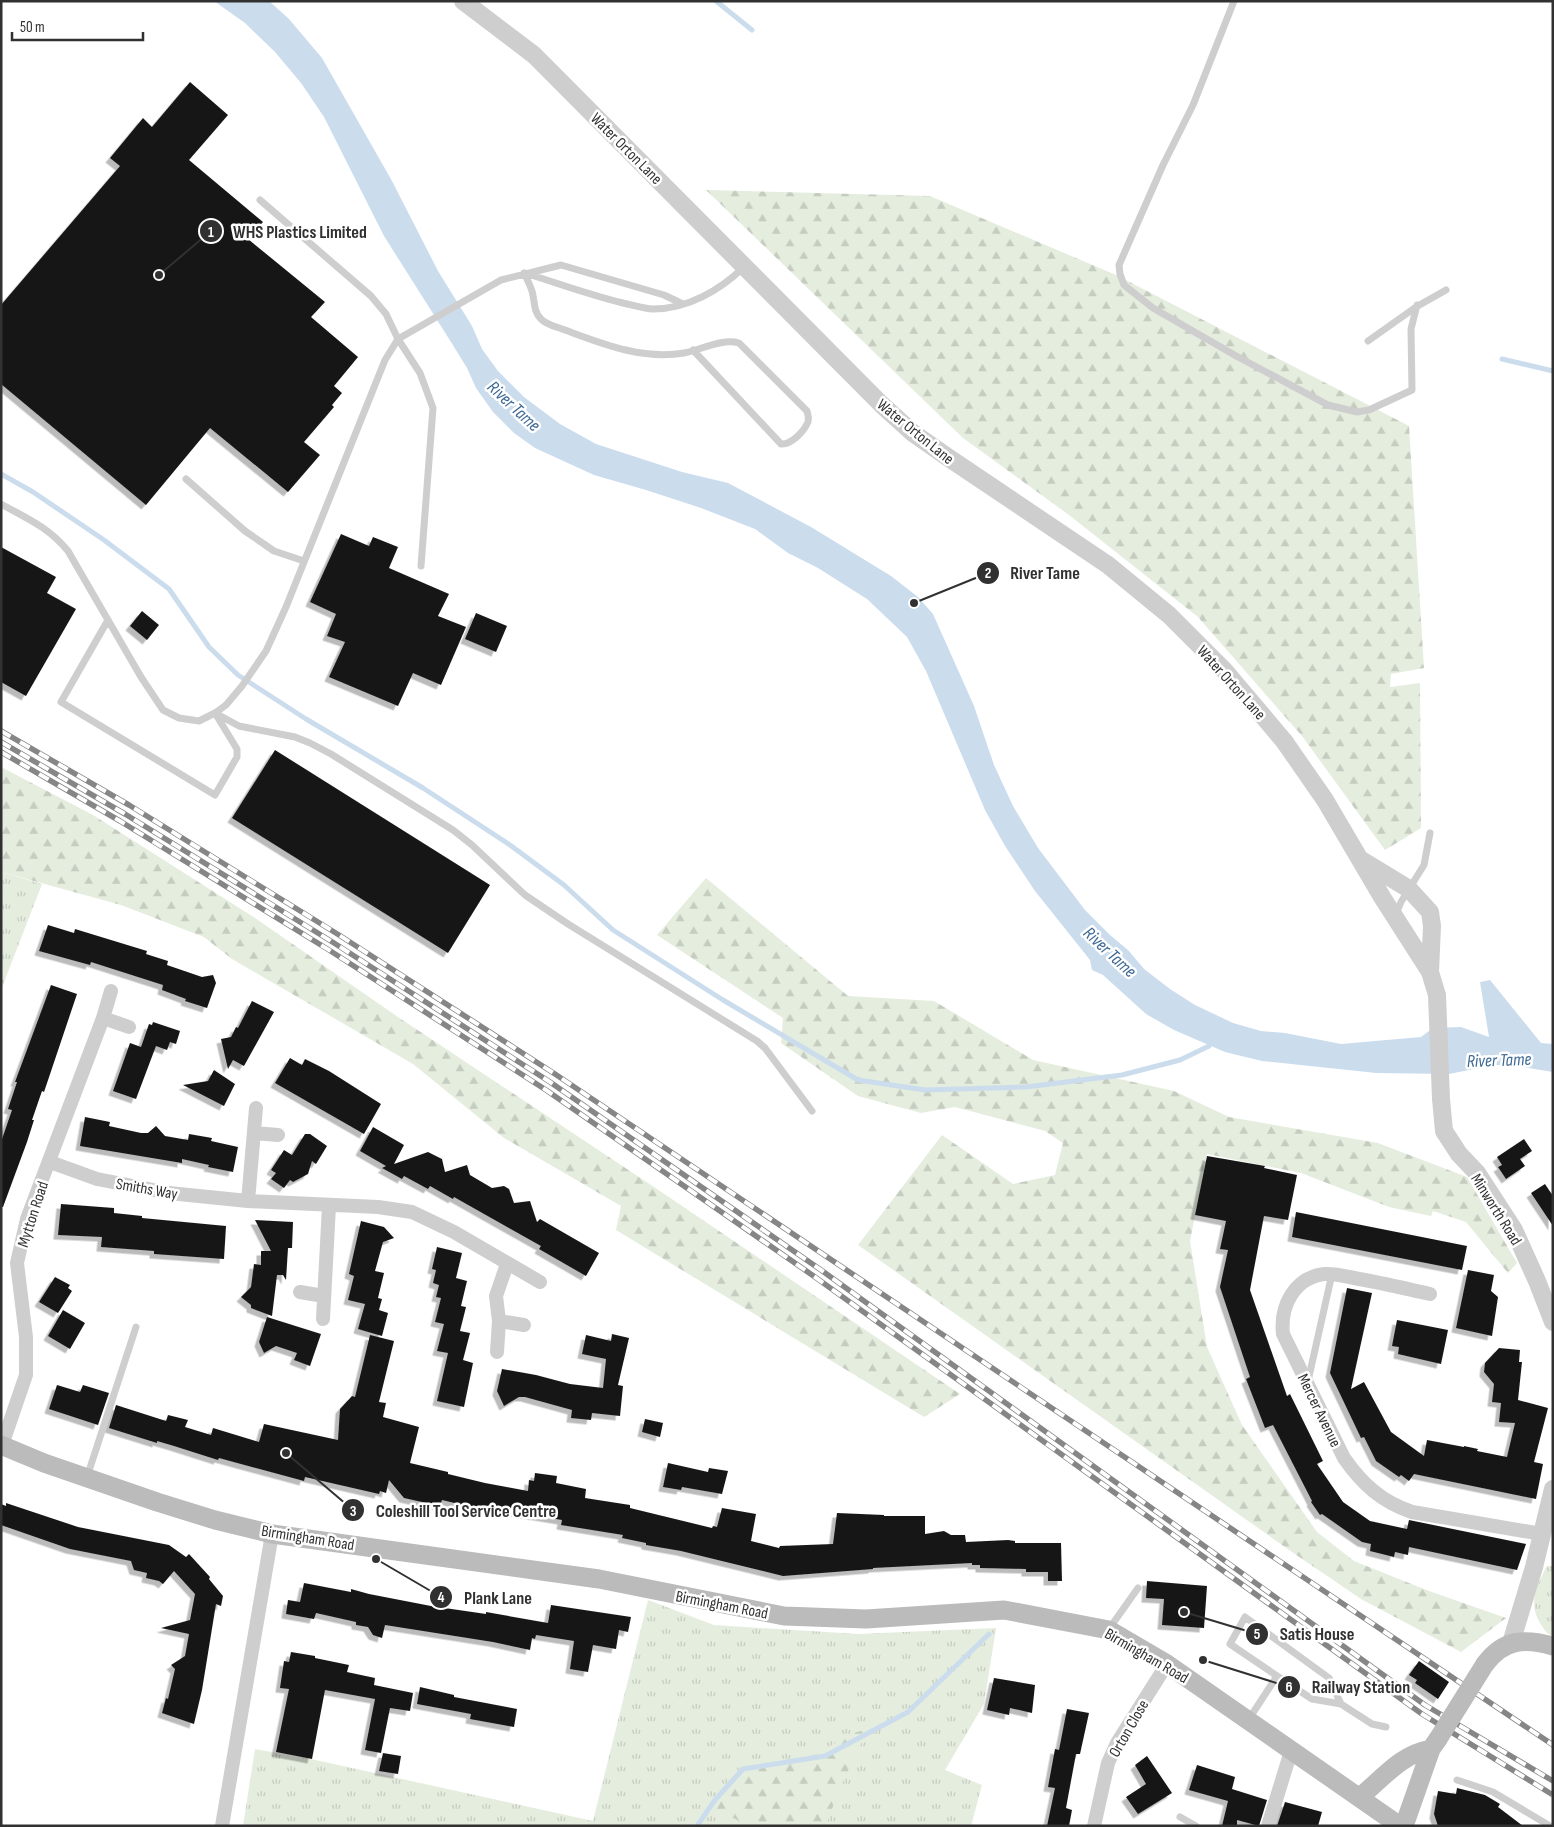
<svg xmlns="http://www.w3.org/2000/svg" width="1554" height="1827" font-family="'Sofia Sans Condensed',sans-serif">
<style>
.grass{fill:url(#grass-tufts)}
.forest{fill:url(#forest-firs)}
.water{fill:#cbdced}
.lines{fill:none;stroke-linecap:round;stroke-linejoin:round}
.stream{stroke:#cbdced;stroke-width:5}
.building{fill:#181818;filter:url(#shadow)}
.service{stroke:#cecece;stroke-width:7}
.minor{stroke:#cecece;stroke-width:14}
.tertiary{stroke:#cecece;stroke-width:18}
.secondary{stroke:#bbb;stroke-width:19}
.rail-casing{stroke:#868686;stroke-width:5.5}
.rail{stroke:#fff;stroke-width:4;stroke-dasharray:11;stroke-linecap:butt}
.secondary-bridge{stroke:#bbb;stroke-width:19}
.labels{text-anchor:middle;stroke-width:5;stroke-linejoin:round;paint-order:stroke}
.street-label{font-size:16px;fill:#313131;stroke:#fff}
.water-label{font-size:18px;font-style:italic;fill:#3d6994;stroke:#fff}
.leader{fill:none;stroke:#313131;stroke-width:2}
.callout-dot{fill:#313131;stroke:#fff;stroke-width:2}
.mark-label{font-size:15px;text-anchor:middle;font-weight:bold;fill:#fff}
.callout-label{font-size:18px;text-anchor:middle;font-weight:bold;fill:#313131;stroke:#fff;stroke-width:5;stroke-linejoin:round;paint-order:stroke}
</style>
<defs>
<pattern id="grass-tufts" width="24" height="20" patternUnits="userSpaceOnUse" patternTransform="scale(1.25)"><rect width="24" height="20" fill="#e5eddf"/><path d="M3 7l-1-3M5 7V3M7 7l1-3M15 17l-1-3M17 17v-4M19 17l1-3" fill="none" stroke="#c5ccc0"/></pattern>
<pattern id="forest-firs" width="22" height="20" patternUnits="userSpaceOnUse" patternTransform="scale(1.25)"><rect width="22" height="20" fill="#e5eddf"/><path d="M5 1l3.5 6h-7zM16 11l3.5 6h-7z" fill="#c5ccc0"/></pattern>
<filter id="shadow"><feDropShadow dx="-4.5" dy="4.5" stdDeviation="0" flood-color="#0004"/></filter>
</defs>
<rect width="100%" height="100%" fill="#fff"/>
<path class="grass" d="M1 872 42 884 1 990Z
M1547 1566H1553V1636C1547 1634 1545 1631 1542 1626 1527 1604 1536 1587 1547 1566Z
M648 1600 714 1625 858 1634 996 1628 984 1704 945 1770 982 1785 971 1826H243L255 1749 311 1759 593 1821Z"/>
<path class="forest" d="M706 190 930 196 1116 275 1409 426 1424 668 1391 674 1390 687 1420 683 1421 828 1385 850 1302 736 1198 617 1069 515 963 438Z
M1 767 93 815 255 918 398 1017 657 1189 960 1394 924 1417 616 1230 621 1206 504 1138 413 1064 232 959 204 937 121 905 1 872Z
M706 878 848 996 934 1001 1033 1060 1174 1091 1229 1117 1378 1143 1467 1177 1517 1263 1508 1273 1466 1222 1433 1211 1431 1216 1389 1207 1301 1173 1207 1154 1190 1241 1207 1347 1242 1425 1317 1532 1354 1561 1429 1591 1506 1618 1461 1652 1361 1599 1292 1552 858 1245 942 1135 1013 1184 1055 1175 1063 1143 1045 1131 955 1107 921 1113 858 1096 781 1043 783 1018 657 935Z
M868 1729 838 1792 826 1826H749L714 1808 743 1763 812 1757 850 1734Z"/>
<path class="water" d="M214 1H269L289 19 322 58 392 181 438 271 472 326 482 349 498 371 524 397 560 424 596 444 682 472 728 483 811 527 891 576 918 597 933 614 974 706 994 765 1013 806 1038 848 1085 910 1110 935 1128 950 1144 969 1170 989 1195 1005 1233 1023 1261 1031 1285 1033 1341 1044 1421 1037 1433 1028 1461 1027 1489 1037 1480 982 1490 980 1541 1043 1553 1044V1072L1510 1065H1494L1449 1074 1376 1073 1262 1061 1225 1052 1174 1030 1146 1014 1103 975 1092 970 1090 960 1035 891 1005 846 985 810 926 671 907 637 867 599 818 568 788 553 755 529 701 508 646 490 594 475 535 448 514 433 493 412 476 388 467 368 451 342 384 236 324 117 301 83 275 52 245 23Z"/>
<g class="lines">
<path class="stream" d="M716 1 752 30
M1502 359 1553 371
M1 474 33 492 104 540 169 589 209 647 238 675 306 719 423 788 510 845 564 885 613 930 723 1000 858 1080 925 1090 1026 1087 1122 1075 1180 1060 1209 1046
M697 1826 715 1800 743 1769 825 1756 908 1712 989 1634"/>
</g>
<path class="building" d="M190 82 228 115 189 160 263 222 248 239 325 302 311 317 358 357 334 386 342 393 332 405 334 407 304 442 320 455 288 492 210 428 146 505 1 384V305L120 166 110 158 143 118 152 127Z
M341 534 369 546 373 537 398 547 389 568 449 594 438 616 466 627 441 685 413 673 398 706 329 677 345 642 327 636 336 614 310 602Z
M1 547 56 577 47 593 76 609 26 696 1 682Z
M142 611 159 625 147 640 130 626Z
M476 613 507 626 496 652 465 639Z
M275 750 490 885 448 953 232 818Z
M48 925 74 933 75 929 147 951 146 954 168 961 167 965 202 977 213 975 216 983 207 1008 185 1001 186 999 162 990 163 985 91 962 90 965 39 951Z
M51 985 77 994 44 1092 42 1091 32 1120H34L27 1142 3 1207H1V1142L12 1110 8 1109 17 1082H15Z
M252 1001 274 1012 244 1066 233 1060 228 1069 221 1039 231 1037 236 1027 238 1028Z
M153 1022 180 1031 176 1044 170 1042 167 1050 156 1046 136 1099 113 1091 130 1043 141 1047 149 1024 152 1025Z
M290 1058 302 1065 305 1059 329 1071 381 1104 364 1134 275 1083Z
M214 1070 235 1084 224 1106 183 1085 208 1081Z
M85 1117 110 1122 109 1126 141 1133H148L156 1126 165 1136 188 1140 189 1134 212 1138 211 1141 238 1147 233 1172 208 1167 209 1165 182 1159V1163L80 1146Z
M373 1127 404 1145 394 1164 428 1152 442 1159 445 1172 467 1165 470 1175 492 1188 504 1186 509 1189 514 1203 530 1201 537 1222 540 1219 599 1253 586 1276 539 1249 541 1246 454 1197 453 1199 430 1186 428 1189 404 1176 402 1179 382 1168 386 1166 360 1151Z
M305 1134H310L327 1146 316 1164 312 1161 308 1174 293 1182 290 1180 284 1188 271 1179 276 1173 271 1170 284 1150 292 1155Z
M1524 1139 1532 1151 1520 1159 1525 1166 1506 1179 1498 1167 1502 1165 1497 1157Z
M1207 1156 1265 1166 1264 1168 1297 1175 1288 1220 1264 1216 1250 1290 1287 1396 1290 1394 1323 1461 1317 1464 1343 1502 1370 1521 1407 1529 1409 1520 1526 1544 1517 1570 1409 1547 1408 1555 1395 1552 1394 1557 1370 1551 1371 1544 1362 1542 1322 1514 1320 1515 1311 1502 1312 1501 1273 1425 1265 1428 1246 1379 1250 1377 1220 1287 1228 1250 1220 1249 1226 1221 1195 1215Z
M1545 1184 1553 1196V1226L1531 1193Z
M61 1204 114 1208V1213L142 1216V1218L226 1226 224 1259 154 1254V1251L101 1247 102 1237 58 1235Z
M1296 1212 1467 1246 1462 1270 1292 1237Z
M255 1220 293 1222 292 1248H288L286 1280 283 1275H277L272 1316 251 1308V1305L241 1297 251 1287 254 1264 261 1265V1251H271Z
M361 1221 384 1227 394 1238 383 1242 375 1271 384 1273 378 1298 382 1299 379 1310 388 1313 382 1336 358 1329 365 1304 348 1300 354 1276 349 1274Z
M437 1247 462 1253 456 1278 467 1281 461 1306 466 1307 460 1331 470 1333 463 1360 473 1363 464 1407 437 1401 448 1353 437 1351 444 1324 435 1322 441 1298 436 1297 439 1285 433 1283 436 1270 432 1269Z
M1468 1270 1494 1275 1491 1291 1498 1297 1492 1336 1456 1328Z
M55 1277 70 1285 68 1288 72 1291 58 1313 39 1302Z
M1347 1288 1372 1293 1351 1389 1364 1382 1391 1432 1424 1456 1427 1440 1464 1447V1446L1478 1449 1477 1451 1507 1457 1515 1423 1499 1422 1501 1403 1492 1402 1494 1384 1484 1372 1485 1363 1499 1348 1520 1350 1519 1362H1522L1518 1400 1548 1408 1534 1462 1543 1464 1536 1499 1414 1474 1409 1481 1401 1475 1399 1477 1376 1461 1364 1437 1361 1438 1330 1373Z
M63 1310 85 1323 70 1349 48 1336Z
M267 1317 321 1334 310 1366 294 1360 297 1353 276 1346 264 1353 259 1342Z
M1397 1320 1448 1330 1441 1364 1398 1354 1399 1347 1392 1346Z
M612 1334 629 1338 618 1385 623 1386 620 1416 592 1413 591 1420 571 1418 572 1410 525 1397H519L504 1406 497 1391 502 1369 536 1375 570 1384 603 1388 606 1359 582 1354 586 1335 611 1341Z
M370 1335 394 1341 379 1402 386 1403 383 1417 419 1427 410 1463 448 1472V1474L485 1483 528 1491 529 1480 534 1481 535 1473 557 1476 556 1483 586 1489 585 1498 630 1505V1508L712 1528 713 1526 717 1527 722 1508 756 1514 751 1541 779 1548 780 1546 833 1544 837 1513 884 1515V1516H925V1534L944 1531 951 1535H965L966 1542 1008 1540 1015 1541V1543H1061L1062 1581H1048V1572H1026V1569L980 1568V1565H972V1563L873 1568V1569L783 1576 681 1551 646 1545V1543L622 1538 623 1535 561 1525 562 1520 485 1507 484 1510 442 1500 440 1506 404 1498 389 1480 386 1493 380 1491 379 1494 305 1477 304 1481 219 1458 218 1460 174 1446 157 1441V1443L109 1428 116 1405 166 1421 168 1415 188 1420 185 1427 211 1435 213 1428 259 1442 264 1424 338 1440 340 1409 352 1396 355 1397Z
M57 1385 80 1392 83 1385 109 1393 98 1425 49 1409Z
M645 1419 663 1423 660 1437 642 1432Z
M668 1463 708 1472 709 1468 728 1471 722 1494 682 1487 681 1490 663 1487Z
M6 1503 78 1527 169 1545 186 1557 189 1554 210 1577 209 1579 223 1596 221 1606 216 1604 202 1690 194 1724 162 1713 166 1698 168 1699 175 1669 171 1665 185 1656 189 1634 161 1628 190 1620 195 1594 174 1571 163 1584 159 1581 146 1578 147 1573 134 1570 131 1561 70 1549 1 1525V1504L6 1506Z
M1147 1581 1207 1586 1204 1628 1162 1625 1164 1599 1146 1598Z
M304 1583 351 1592V1589L369 1594 431 1606 486 1614V1612L548 1623 551 1605 631 1617 628 1632 619 1630 616 1649 593 1645 588 1672 570 1669 574 1641 536 1635 535 1639 532 1638 530 1650 493 1642 385 1625 382 1638 373 1635 368 1627 356 1625V1622L316 1613 314 1619 286 1614 288 1600 300 1602Z
M291 1652 315 1656V1658L349 1665 347 1672 375 1678 374 1685 413 1693 410 1711 390 1708 381 1753 365 1750 375 1699 325 1690 312 1759 276 1752 289 1689 280 1688 284 1661 289 1662Z
M1419 1661 1449 1682 1438 1699 1415 1683 1417 1680 1409 1675Z
M994 1678 1035 1685 1032 1713 1010 1708 1009 1715 987 1710Z
M420 1687 454 1695V1697L517 1709 514 1727 470 1719 471 1714 417 1704Z
M1067 1709 1089 1713 1080 1754H1076L1066 1808 1072 1810 1069 1826H1047L1055 1788 1048 1787 1055 1749 1059 1750Z
M383 1753 401 1756 398 1774 379 1771Z
M1147 1756 1172 1793 1138 1814 1126 1797 1146 1784 1135 1765Z
M1197 1765 1235 1777 1232 1789 1267 1800 1259 1826 1237 1820V1826H1222L1228 1801 1189 1790Z
M1457 1788 1485 1795 1500 1804 1498 1807 1523 1826H1438L1434 1814 1438 1791 1456 1794Z
M1285 1802 1322 1812 1318 1826H1277Z"/>
<g class="lines">
<path class="service" d="M1234 1 1193 105 1163 165 1119 265 1120 274 1124 285 1153 308 1238 357 1328 405 1357 412 1369 410 1412 390 1411 329 1417 305
M260 200 371 296 386 314 398 339 420 373 433 408 421 566
M524 273C527 279 530 285 532 291 535 301 533 311 541 319 546 325 558 327 565 330 603 344 642 360 684 353 701 350 722 338 739 343L807 411C808 416 810 420 807 424 803 432 791 445 781 444L693 350
M525 273C557 283 590 295 623 303 633 305 644 309 653 309 688 309 720 290 744 267
M1368 341 1416 307 1446 290
M186 479 245 531 274 551 304 561
M1 504C28 519 48 527 68 551L141 677 163 710 179 718 199 721 215 713 226 705 242 686 266 651 286 607 385 360 398 339 501 280 561 265 664 295 683 304
M108 620 61 702 215 795 237 757V749L215 713 239 726 295 737 310 743 331 754 453 830 472 845 525 895 568 924 757 1041 765 1048 812 1111
M1396 914 1401 902 1424 865 1430 833
M1308 1381 1332 1274
M87 1477 136 1327
M1109 1629 1138 1588
M1341 1704 1372 1724 1386 1727
M1249 1719 1277 1676 1230 1644 1245 1617 1329 1678 1341 1704 1312 1699 1277 1676
M1457 1780 1493 1792 1550 1826
M1180 1817 1196 1826"/>
<path class="minor" d="M103 1018 129 1027
M255 1133 278 1135
M50 1162 97 1179 169 1193 248 1201 378 1207 412 1212 454 1232 540 1282
M248 1201 256 1108
M300 1292 324 1296
M1430 1294C1407 1289 1383 1283 1359 1279 1348 1277 1336 1273 1324 1274 1294 1278 1280 1306 1283 1334L1344 1458C1362 1484 1382 1502 1412 1512L1542 1534
M323 1319 329 1206
M499 1321 524 1325
M497 1352 499 1321 496 1296 507 1264
M2 1445 26 1375V1337L17 1263 27 1219 103 1018 111 991
M222 1826 272 1534
M1094 1826 1108 1763 1117 1743 1167 1664
M1268 1826 1291 1751"/>
<path class="tertiary" d="M463 1 534 55 882 405 913 433 946 456 1108 565 1169 615 1224 670 1284 741 1325 800 1382 897 1430 972 1437 995 1441 1099 1444 1131 1459 1154 1477 1173 1514 1230 1537 1281 1553 1322
M1363 861 1409 889 1430 912 1432 926 1430 972
M1511 1643 1534 1567 1553 1489"/>
<path class="secondary" d="M1 1445 44 1463 157 1502 215 1520 272 1534 599 1579 784 1616 866 1619 1004 1610 1109 1630 1167 1664 1400 1826
M1485 1664C1504 1639 1524 1638 1553 1646
M1360 1797C1383 1778 1401 1754 1431 1749
M1404 1826 1431 1749 1438 1739"/>
<defs>
<path id="rail" d="M1 731 129 805 339 935 555 1074 1553 1745
M1 742 125 814 334 943 550 1082 821 1270 1425 1705 1553 1781
M1 752 120 821 329 950 546 1090 815 1277 1422 1714 1553 1795"/>
</defs>
<use href="#rail" class="rail-casing"/>
<use href="#rail" class="rail"/>
<path class="secondary-bridge" d="M1438 1739 1485 1664"/>
</g>
<g class="labels">
<g class="street-label">
<text transform="translate(627 148) rotate(45)" y="6">Water Orton Lane</text>
<text transform="translate(916 431) rotate(39)" y="6">Water Orton Lane</text>
<text transform="translate(1232 682) rotate(48)" y="6">Water Orton Lane</text>
<text transform="translate(147 1188) rotate(10)" y="6">Smiths Way</text>
<text transform="translate(1497 1209) rotate(58)" y="6">Minworth Road</text>
<text transform="translate(32 1214) rotate(-72)" y="6">Mytton Road</text>
<text transform="translate(1320 1410) rotate(64)" y="6">Mercer Avenue</text>
<text transform="translate(308 1537) rotate(9)" y="6">Birmingham Road</text>
<text transform="translate(722 1604) rotate(11)" y="6">Birmingham Road</text>
<text transform="translate(1147 1655) rotate(30)" y="6">Birmingham Road</text>
<text transform="translate(1128 1728) rotate(-60)" y="6">Orton Close</text>
</g>
<g class="water-label">
<text transform="translate(514 406) rotate(43)" y="6">River Tame</text>
<text transform="translate(1110 952) rotate(43)" y="6">River Tame</text>
<text transform="translate(1499 1060) rotate(-2)" y="6">River Tame</text>
</g>
</g>
<path class="leader" d="M159 275L211 231M914 603L988 573M286 1453L353 1510M376 1559L441 1597M1184 1612L1257 1634M1203 1660L1289 1687"/>
<g class="callout-dot">
<circle cx="159" cy="275" r="5"/>
<circle cx="914" cy="603" r="5"/>
<circle cx="286" cy="1453" r="5"/>
<circle cx="376" cy="1559" r="5"/>
<circle cx="1184" cy="1612" r="5"/>
<circle cx="1203" cy="1660" r="5"/>
<circle cx="211" cy="231" r="12"/>
<circle cx="988" cy="573" r="12"/>
<circle cx="353" cy="1510" r="12"/>
<circle cx="441" cy="1597" r="12"/>
<circle cx="1257" cy="1634" r="12"/>
<circle cx="1289" cy="1687" r="12"/>
</g>
<g class="mark-label">
<text x="211" y="237">1</text>
<text x="988" y="578">2</text>
<text x="353" y="1516">3</text>
<text x="441" y="1602">4</text>
<text x="1257" y="1639">5</text>
<text x="1289" y="1692">6</text>
</g>
<g class="callout-label">
<text x="300" y="238">WHS Plastics Limited</text>
<text x="1045" y="579">River Tame</text>
<text x="466" y="1517">Coleshill Tool Service Centre</text>
<text x="498" y="1604">Plank Lane</text>
<text x="1317" y="1640">Satis House</text>
<text x="1361" y="1693">Railway Station</text>
</g>
<rect width="1554" height="1827" fill="none" stroke="#313131" stroke-width="5"/>
<path d="M12 32v8h131v-8" fill="none" stroke="#313131" stroke-width="2.5"/>
<text x="20" y="32" font-size="15" fill="#313131" stroke="#ffffff" stroke-width="4" paint-order="stroke">50 m</text>
</svg>
